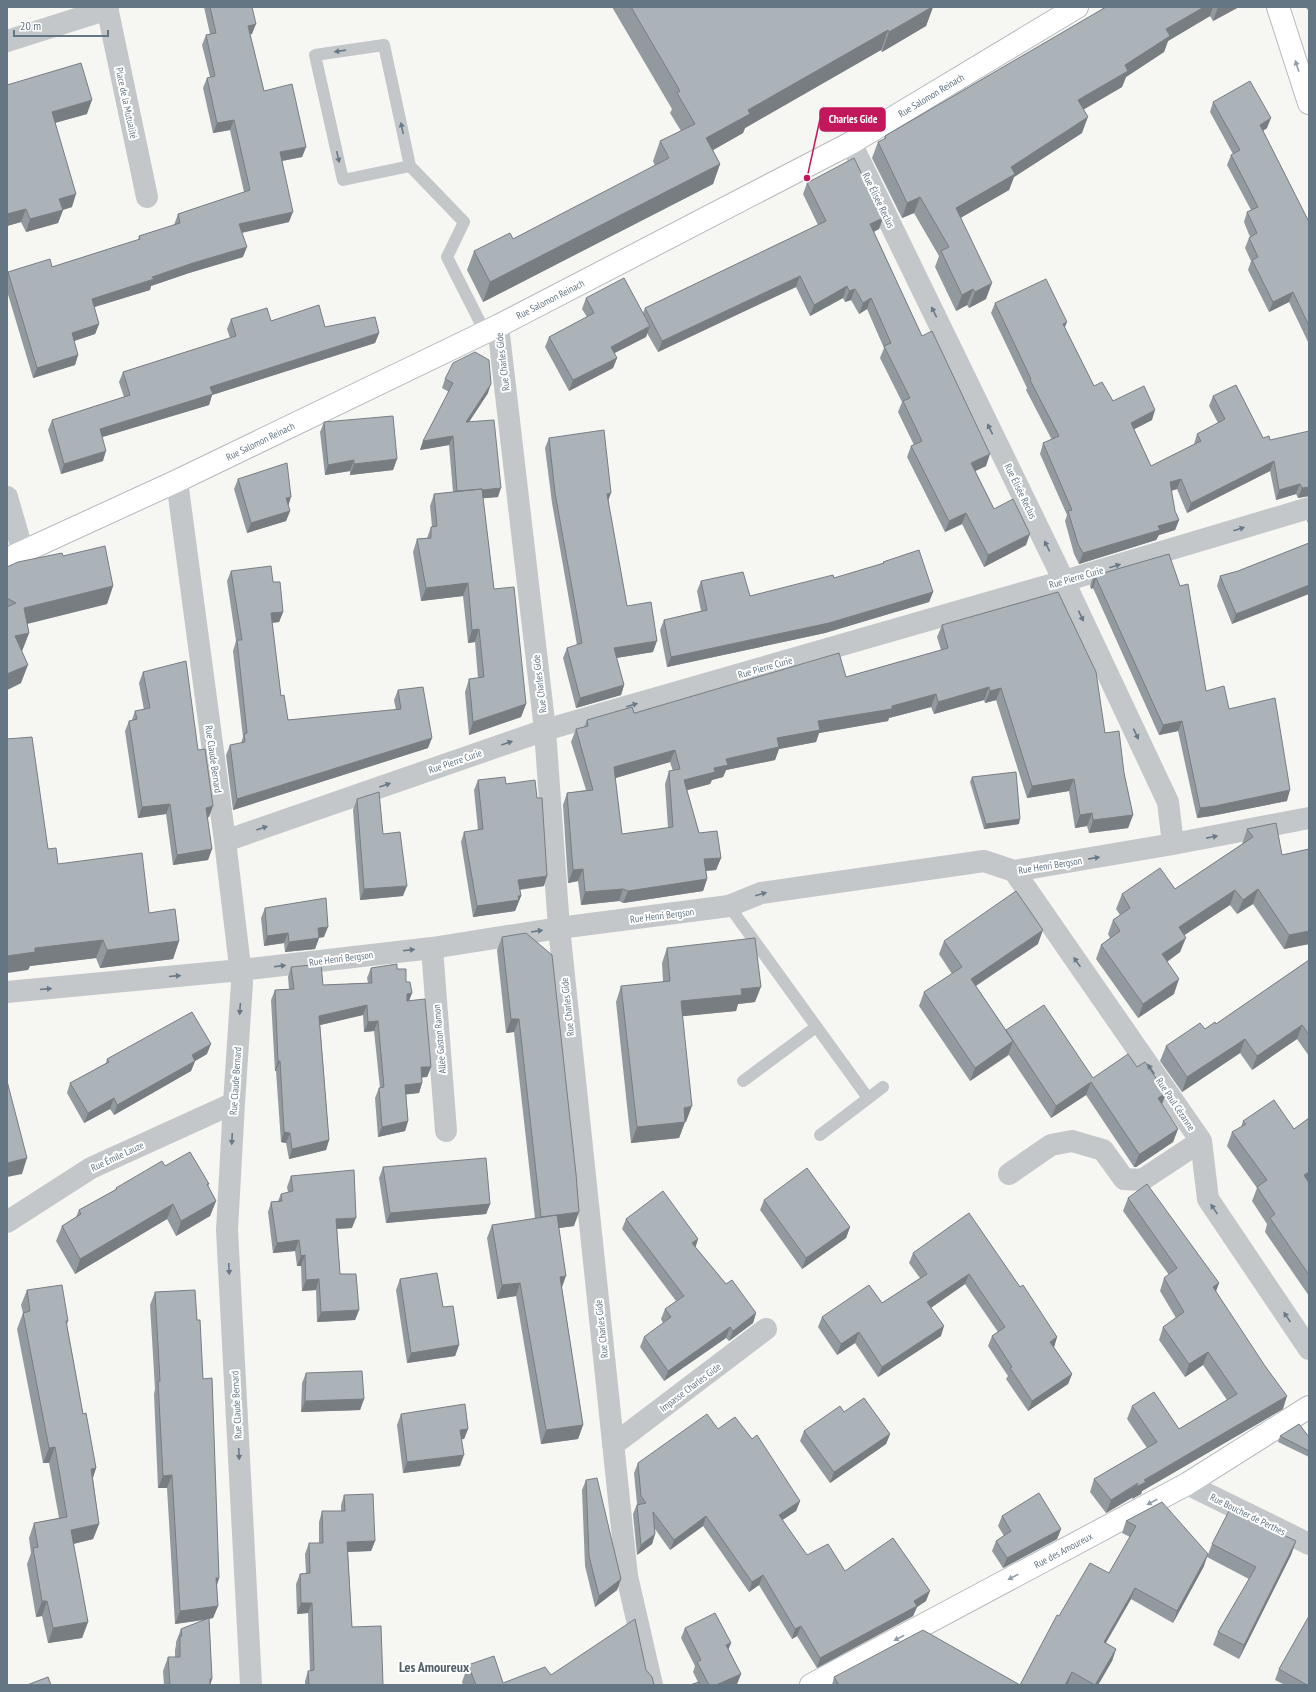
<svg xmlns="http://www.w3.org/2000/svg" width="1316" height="1692" font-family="'PT Sans Narrow',sans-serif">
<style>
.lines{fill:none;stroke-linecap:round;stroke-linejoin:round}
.secondary-casing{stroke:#b5babf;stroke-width:24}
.lane{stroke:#c3c7ca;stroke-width:12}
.street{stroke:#c3c7ca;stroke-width:22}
.secondary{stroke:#fff;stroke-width:22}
.wall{fill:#939a9f;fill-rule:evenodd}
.shaded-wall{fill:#787d82}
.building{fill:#abb3b9;stroke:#787d82;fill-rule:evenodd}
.oneway{fill:#697988}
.oneway2{fill:#929ea9}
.labels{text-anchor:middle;stroke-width:4;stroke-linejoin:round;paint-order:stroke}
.street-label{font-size:10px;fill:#647584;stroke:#fff}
.district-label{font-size:14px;font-weight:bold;fill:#525e69;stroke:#fff}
.leader{fill:none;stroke:#c2185b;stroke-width:1.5}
.callout-dot{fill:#c2185b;stroke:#fff;stroke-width:1.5}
.callout{fill:#c2185b;stroke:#c2185b;stroke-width:1.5}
.callout-label{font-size:11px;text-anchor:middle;font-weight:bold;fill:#fff}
</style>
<rect width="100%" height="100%" fill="#f6f6f2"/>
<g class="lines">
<defs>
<path id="secondary" d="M1278 7 1309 103
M7 559 177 481 498 326 851 143 1077 7
M811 1685 1187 1484 1309 1407"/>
</defs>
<use href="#secondary" class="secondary-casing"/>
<path class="lane" d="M410 166 343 180 315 55 384 45 410 166 464 222 447 257 485 332
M729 906 868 1098
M743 1081 816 1027
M820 1135 883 1087"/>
<path class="street" d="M107 7 147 197
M7 41 108 9
M851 143 1064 581 1168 802 1173 844
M498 326 545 730 559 928 627 1576 652 1685
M177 481 225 841 242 983 234 1103 227 1230 251 1685
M7 497 23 552
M225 841 545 730 1064 581 1309 508
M1014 871 1201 1141 1208 1199 1309 1349
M432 948 446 1131
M7 992 241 970 432 948 559 928 729 906 761 893 984 861 1014 871 1173 844 1309 818
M1009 1174 1051 1145 1072 1141 1103 1150 1124 1179 1142 1180 1201 1141
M7 1222 91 1168 234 1103
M613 1445 766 1329
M1187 1484 1309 1544"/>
<use href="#secondary" class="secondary"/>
</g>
<path class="wall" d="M204 7H252V34H250L264 91 306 147 302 157 282 161 289 222 242 233 243 257 189 273 151 286 150 290 94 307 99 324 95 334 74 341 78 355 75 365 33 378 7 291V275L8 272 52 267 138 240 139 236 174 225 178 214 244 192 230 130 213 133 203 88 207 78 210 77 202 45 206 35 210 34Z
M612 7H933L926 26 882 52 881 50 745 128 743 133 713 150 720 164 713 184 483 302 467 270 474 251 513 239 655 166 653 161 660 141 681 131 670 113 672 109Z
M1106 7H1239L1213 21 1210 16 1168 41 1164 52 1126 77 1122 87 1083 110 1082 133 1014 177 1009 190 960 218 986 299 969 308 967 305 956 311 935 267 939 256 914 213 902 218 872 158 878 142 884 139 885 136Z
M1305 7H1309V11Z
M7 85 87 114 55 123 72 207 63 210 58 223 26 232 21 222 7 226Z
M1213 102 1267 128 1263 131 1309 222V344L1289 302 1269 312 1248 270 1251 261 1245 248 1249 238 1250 237 1244 222 1247 212 1251 210 1227 165 1231 155 1233 154 1210 112Z
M807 183 883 218 879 229 874 232 922 336 986 466 975 471 994 509 1026 545 984 567 962 524 945 532 907 457 911 446 914 445 898 412 902 402 880 358 884 348 867 309 859 314 851 300 845 302 843 298 810 316 796 287 658 352 647 333 646 337 614 353 617 358 613 368 569 391 545 347 549 337 587 317 582 309 586 298 643 313 645 308 818 225 803 194Z
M995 303 1065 328 1094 386 1113 401 1152 420 1134 429 1151 466 1194 444 1197 434 1218 423 1209 406 1213 396 1263 438 1270 440 1309 496 1298 498 1296 494 1276 500 1270 471 1187 513 1177 489 1171 491 1175 511 1179 520 1175 530 1159 535 1156 540 1079 564 1074 554 1065 521 1067 515 1040 454 1043 443 1052 440 1026 390 1027 388 991 313Z
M231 319 271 321 379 333 375 343 212 395 209 405 102 437 103 461 61 474 48 430 52 420 124 397 119 382 123 372 230 338 227 329Z
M445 379 488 393 469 422 498 497 483 498 494 589 526 704 521 717 469 735 465 692 469 679 478 678 475 642 468 643 463 596 421 601 413 552 417 539 427 538 431 527H432L430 506 434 494 453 492 449 445 420 450 423 441 449 392 442 388Z
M324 422 397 459 393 470 350 475V471L325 475 320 432Z
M549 438 608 500 627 606 653 652 616 658 624 685 621 695 576 708 563 658 567 648 577 645 552 503 545 448Z
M238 479 288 505 290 511 286 521 247 533 234 489Z
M1309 517V525L1307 521Z
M1309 543 1232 624 1217 586 1220 576 1238 571Z
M1169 554 1206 691 1229 709 1287 801 1211 816 1197 818 1178 731 1159 735 1093 588 1091 589 1090 586 1093 576Z
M63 556 113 586 107 604 27 624 29 633 22 651H21V683L7 690V567Z
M883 562 933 592 929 602 825 633 667 667 660 630 664 620 701 611 697 591 701 581 750 596 834 578 883 564Z
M231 571 273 582 283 612 279 622 272 623 281 696 288 720 396 710 394 700 398 690 428 748 233 810 226 755 230 745 241 743 243 737 233 651 236 641 227 581Z
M942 625 1105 733 1124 773 1133 815 1128 828 1089 833 1087 826 1075 828 1069 791 1027 798 996 700 985 703 984 700 934 714 931 707 889 718 888 721 819 733 816 742 779 749 775 760 726 770 723 777 712 780 710 784 687 790 699 833 721 858 716 870 706 871 707 879 703 891 623 903 619 901 581 905 578 881 568 883 563 805 567 793 586 790 571 742 576 729 584 727 587 720 634 713 846 677 941 650 937 637ZM670 762 673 771H669L665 784 668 828 622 834 615 778Z
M143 672 198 750 209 817H207L212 849 208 860 173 865 166 814 138 818 125 731 129 721 132 720 135 711 144 710 139 683Z
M972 777 1019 824 984 829 970 782Z
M478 780 506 784 544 886 520 890 521 896 515 911 473 917 461 842 464 832 478 830 474 790Z
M357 799 383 834 403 896 360 900 353 810Z
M1247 829 1282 855 1309 849V944L1284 949 1253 904 1237 914 1230 905 1184 935 1180 952 1167 962 1174 994 1138 1018 1096 959 1101 945 1110 938 1108 934 1113 920 1120 915 1116 909 1122 894 1175 889 1242 844Z
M48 849 58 864 149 913 179 941 173 959 100 968 96 958 30 966 28 970Z
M265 908 324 937 319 938 315 949 285 952 284 943 264 946 261 918Z
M502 937 574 1226 559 1228 562 1288 583 1425 578 1439 541 1444 516 1296 497 1299 487 1238 492 1225 535 1219 514 1032 506 1033 497 950Z
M944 941 1038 944 976 986 1006 1030 1093 1078 1137 1067 1166 1093 1162 1105 1178 1129 1173 1142 1136 1167H1134L1086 1095 1051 1118 1009 1055 970 1081 919 1006 924 992 952 974 939 954Z
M667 948 755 1002 738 1004 736 1011 682 1016 686 1122H685L679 1138 631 1143 616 1002 621 986 663 982 662 963Z
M1309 960V1056L1297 1039 1252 1070 1240 1053 1182 1092 1160 1061 1166 1046 1216 1024Z
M291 967 323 985 368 983 367 978 371 968 397 969 406 982 412 993 409 1001 431 1067 427 1077H422V1083L419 1093 406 1094 408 1121 405 1131 378 1137 375 1098 379 1088H380L374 1031 364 1032 363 1015 320 1025 329 1140 326 1150 289 1159 286 1143 281 1142 276 1071H275L271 1000 275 990 289 989 288 977Z
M207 1054 195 1061 191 1071 114 1115 110 1109 84 1123 67 1093 70 1083 106 1063 107 1059Z
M1309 1118V1296L1265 1232 1267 1224 1252 1201 1257 1188 1227 1146 1232 1132 1241 1127 1243 1121 1294 1129Z
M165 1166 209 1184 208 1186 216 1201 210 1216 176 1236 167 1219 75 1274 56 1241 62 1226 76 1217 79 1210 115 1190 116 1188Z
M383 1167 490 1204 486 1214 386 1223 379 1178Z
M291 1176 352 1228 337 1229 340 1274 359 1310 355 1320 317 1322 316 1290 302 1291 301 1266H297L295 1251 273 1253 268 1212 271 1202 278 1201 281 1194 288 1192 287 1187Z
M1128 1198 1219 1283 1216 1291 1283 1409 1142 1491 1141 1494 1132 1499 1133 1497 1106 1513 1090 1492 1094 1479 1147 1448 1127 1419 1132 1406 1179 1429 1227 1400 1203 1365 1185 1377 1159 1340 1163 1327 1176 1318 1160 1291 1164 1278 1169 1275 1123 1211Z
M764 1200 850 1227 846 1238 802 1269 760 1210Z
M626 1219 698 1239 695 1247 726 1284 756 1313 753 1323 729 1341 726 1338 664 1381 640 1347 644 1337 663 1323 661 1319 665 1309 676 1301 622 1229Z
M913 1253 1020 1287 1057 1337 1054 1347 1072 1374 1068 1384 1028 1411 1006 1379 1008 1376 988 1346 992 1336 998 1332 965 1284 931 1308 941 1336 878 1377 855 1343 837 1355 818 1327 822 1317 882 1303 920 1278 909 1263Z
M400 1279 443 1307 459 1345 455 1356 407 1363 396 1290Z
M27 1290 68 1321 67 1325 83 1414 96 1468 93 1478 99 1524 93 1539 73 1544 88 1622 82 1638 48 1643 42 1616 36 1617 27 1564 31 1553 29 1538 34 1523 59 1518 49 1463H43L17 1329 23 1313 21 1305Z
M155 1292 197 1320 203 1379 219 1578 217 1585 218 1606 213 1618 209 1619 212 1679 210 1685H164L163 1671 168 1657H175V1650L176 1645V1642L181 1629 205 1620 175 1624 167 1488H158L154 1394 155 1389 150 1305Z
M306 1373 364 1399 360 1410 301 1412 302 1383Z
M401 1414 468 1429 464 1439H462L460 1466 403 1473 397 1425Z
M718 1429 752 1439 800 1501 796 1511 782 1520 807 1555 845 1571 926 1601 917 1607 913 1616 817 1668 797 1636 792 1639 759 1585 749 1592 703 1526 670 1550 655 1529V1534L652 1544 637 1555 633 1514 637 1504 634 1473 638 1463Z
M804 1431 890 1434 886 1444 830 1483 800 1441Z
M1280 1436 1309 1437V1457L1278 1442Z
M586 1480 621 1579 617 1590 595 1607 585 1566 582 1490Z
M344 1495 375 1541 371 1551 348 1552 352 1627 383 1685H305V1681L308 1671H310L308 1613 297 1614 296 1584 300 1574 306 1573 305 1554 309 1543H319V1522L322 1511H341V1505Z
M1162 1502 1204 1566 1173 1623 1131 1599 1106 1643 1116 1649 1112 1661 1098 1685H1071L1068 1684 1059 1616 1109 1573 1130 1537 1122 1533 1126 1521Z
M1002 1516 1061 1529 1057 1539 1003 1568 992 1551 996 1541 1004 1536 998 1526Z
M1296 1541 1291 1555 1239 1659 1213 1645 1218 1632 1249 1579 1207 1557 1212 1544Z
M685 1628 731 1643 728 1649 741 1674 737 1684 735 1685H690L698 1682 693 1672 695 1666 681 1638Z
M468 1665 503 1683 551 1675 646 1670 654 1685H463L462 1682Z
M1279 1669 1309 1685H1285L1275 1680Z
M834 1677 1020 1685H832Z"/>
<path class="shaded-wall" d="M932 7H933L926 26 882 52 889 32Z
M1204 7H1213L1210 16 1168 41 1164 52 1126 77 1122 87 1072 116 1078 100 1125 65 1166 29Z
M1218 7H1239L1213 21Z
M256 24 252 34 244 36 248 26Z
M888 30 881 50 745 128 743 133 699 158 706 138 748 110Z
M92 100 87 114 47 125 52 112Z
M1088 117 1082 133 1014 177 1009 190 950 224 956 208 1011 167Z
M1271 118 1267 128 1256 135 1260 125Z
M234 120 230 130 213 133 217 123Z
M306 147 302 157 276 162 280 152Z
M720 164 713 184 483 302 490 282Z
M76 194 72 207 59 211 63 210 58 223 26 232 30 219 59 199Z
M920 197 914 213 902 218 907 203Z
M26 209 21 222 7 226V214Z
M293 212 289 222 235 234 239 224Z
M883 218 879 229 866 235 870 224Z
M247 247 243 257 189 273 151 286 150 290 88 309 92 299 152 277 193 263Z
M800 276 796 287 658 352 662 341Z
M992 283 986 299 969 308 975 292Z
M847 286 843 298 810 316 814 305Z
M855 289 851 300 845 302 849 291Z
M973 289 967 305 956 311 962 295Z
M1293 292 1289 302 1269 312 1273 302Z
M871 298 867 309 859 314 863 303Z
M1067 322 1063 332V324Z
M99 324 95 334 68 343 72 333Z
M650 326 646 337 607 357 611 347Z
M379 333 375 343 212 395 209 405 96 439 100 429 210 387Z
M78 355 75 365 33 378 37 368Z
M617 358 613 368 569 391 573 380Z
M491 384 488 393 463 431 466 422Z
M1155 410 1152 420 1127 433 1131 423Z
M453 436 449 445 420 450 423 441Z
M106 451 103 461 61 474 64 464Z
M990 454 986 466 967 475 971 463Z
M397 459 393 470 350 475 354 464Z
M354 460 350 471 325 475 328 465Z
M1274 461 1270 471 1187 513 1191 503Z
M1181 479 1177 489 1166 492 1170 482Z
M1300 484 1296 494 1276 500 1279 490Z
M1309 487V496L1298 498 1302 488Z
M501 488 498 497 454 501 457 492Z
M611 493 607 504V494Z
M291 497 288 507 286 498Z
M290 511 286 521 247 533 251 523Z
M966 513 962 524 945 532 949 521Z
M1179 520 1175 530 1159 535 1156 540 1079 564 1083 553 1158 526Z
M1030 534 1026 545 984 567 988 555Z
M1094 578H1096L1093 588 1091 589Z
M468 583 463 596 421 601 426 588Z
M1309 585V594L1232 624 1236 614Z
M113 586 107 604 18 626 24 608Z
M933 592 929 602 825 633 667 667 671 657Z
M283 612 279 622 267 623 271 613Z
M479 629 475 642 468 643 472 630Z
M29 633 22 651 8 654 15 636Z
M657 641 653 652 610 659 614 648Z
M28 665 21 683 7 690V674Z
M624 685 621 695 576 708 580 698Z
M989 687 984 700 934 714 938 702Z
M1001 688 996 700 985 703 990 691Z
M936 694 931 707 889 718 888 721 819 733 816 742 779 749 775 760 726 770 723 777 712 780 710 784 680 792 684 780 714 768 726 759 818 721 892 706Z
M526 704 521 717 469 735 473 722Z
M1182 721 1178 731 1159 735 1163 725Z
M432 738 428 748 233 810 237 799Z
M675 750 670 762 609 780 614 767Z
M1074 779 1069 791 1027 798 1032 786Z
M1290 790 1287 801 1211 816 1197 818 1200 808Z
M170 804 166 814 138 818 142 807Z
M213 806 209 817 202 819 206 808Z
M1092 813 1087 826 1075 828 1080 815Z
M1133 815 1128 828 1089 833 1093 820Z
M1020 819 1019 824 984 829 986 824Z
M212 849 208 860 173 865 177 855Z
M721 858 716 870 700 871 704 859Z
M583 869 578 881 568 883 573 870Z
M547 876 544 886 514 890 518 880Z
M707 879 703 891 623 903 628 891Z
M407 886 403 896 360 900 364 889Z
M623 889 619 901 581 905 585 892Z
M1258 889 1253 904 1237 914 1243 900Z
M1235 890 1230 905 1174 942 1179 927Z
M518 896H521L515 911 473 917 477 906Z
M328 927 324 937 314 938 318 928Z
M1043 930 1038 944 966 992 971 979Z
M1309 931V944L1284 949 1289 935Z
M288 933 284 943 264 946 267 936Z
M319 938 315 949 285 952 289 942Z
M1186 938 1180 952 1157 969 1162 954Z
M103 940 96 958 30 966 28 970 7 973V956L35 948Z
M179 941 173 959 100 968 107 950Z
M1179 979 1174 994 1138 1018 1143 1004Z
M761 987 755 1002 738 1004 736 1011 675 1017 681 1001 741 989Z
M412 993 408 1003 403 1005 407 994Z
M367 1005 363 1015 316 1026 319 1016Z
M511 1019H519L514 1032 506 1033Z
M378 1021 374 1031 364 1032 368 1022Z
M1302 1025 1297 1039 1252 1070 1257 1056Z
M1245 1039 1240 1053 1182 1092 1187 1077Z
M1013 1041 1008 1055 970 1081 975 1068Z
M211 1044 207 1054 195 1061 191 1071 114 1115 117 1105 192 1055Z
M278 1061H280L276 1071H275Z
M421 1067H431L427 1077 418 1078Z
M1091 1082 1086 1095 1051 1118 1056 1106Z
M422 1083 419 1093 402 1095 405 1085Z
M1166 1093 1161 1106 1158 1098Z
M114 1098 110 1109 84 1123 88 1113Z
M692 1106 686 1122 679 1123 685 1122 679 1138 631 1143 637 1127 684 1108Z
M408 1121 405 1131 378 1137 382 1127Z
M1178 1129 1173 1142 1136 1167H1134L1139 1154Z
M284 1132 290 1133 286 1143 281 1142Z
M329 1140 326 1150 289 1159 292 1149Z
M27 1158 22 1174 7 1177V1163Z
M1309 1172V1182L1299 1189 1304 1175Z
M216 1201 210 1216 176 1236 181 1221Z
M173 1204 167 1219 75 1274 80 1259Z
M490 1204 486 1214 386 1223 390 1213Z
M579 1212 574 1226 552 1229 557 1215Z
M356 1218 352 1228 332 1229 336 1219Z
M850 1227 846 1238 802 1269 806 1258Z
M698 1239 695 1249 692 1243Z
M299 1240 295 1251 273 1253 277 1243Z
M305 1255 301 1266H297L301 1256Z
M969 1274 965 1284 923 1313 927 1302Z
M566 1276 561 1290 560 1277Z
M319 1279 316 1290 302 1291 306 1280Z
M520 1283 516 1296 497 1299 502 1285Z
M1219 1283 1214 1296 1213 1287Z
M359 1310 355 1320 317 1322 321 1312Z
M756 1313 753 1323 729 1341 733 1331Z
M944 1326 941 1336 878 1377 882 1367Z
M730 1327 726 1338 664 1381 668 1371Z
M859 1332 855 1343 837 1355 841 1344Z
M1057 1337 1054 1347 1050 1342Z
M459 1345 455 1356 407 1363 411 1353Z
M1208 1352 1203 1365 1185 1377 1189 1364Z
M1072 1374 1068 1384 1028 1411 1032 1401Z
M1287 1396 1283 1409 1142 1491 1141 1494 1132 1499 1133 1497 1106 1513 1111 1500Z
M364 1399 360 1410 301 1412 305 1401Z
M583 1425 578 1439 541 1444 546 1430Z
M468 1429 464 1439 457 1440 460 1430Z
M890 1434 886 1444 830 1483 834 1472Z
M55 1447 49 1463H43L49 1448Z
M464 1455 460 1466 403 1473 407 1462Z
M96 1468 91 1483V1469Z
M172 1475 167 1488H158L163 1476Z
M800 1501 796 1511 775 1525 779 1515Z
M706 1516 703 1526 670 1550 674 1540Z
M99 1524 93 1539 65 1546 71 1530Z
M1061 1529 1057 1539 1003 1568 1007 1558Z
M655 1534 652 1544 637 1555 641 1545Z
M375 1541 371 1551 344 1552 347 1542Z
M1296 1541 1291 1555 1239 1659 1244 1645Z
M1208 1554 1204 1566 1173 1623 1177 1611Z
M763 1575 759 1585 749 1592 752 1582Z
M216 1578H219L215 1591Z
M621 1579 617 1590 595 1607 599 1596Z
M1135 1588 1131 1599 1099 1654 1104 1642Z
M930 1591 926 1601 917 1607 913 1616 817 1668 820 1658Z
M42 1601H47L42 1616 36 1617Z
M301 1603H312L308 1613 297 1614Z
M218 1606 213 1618 175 1624 180 1611Z
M88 1622 82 1638 48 1643 53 1628Z
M801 1626 797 1636 792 1639 795 1629Z
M731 1643 727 1653 726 1645Z
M1116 1649 1112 1661 1098 1685H1095Z
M1072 1672 1068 1684 1067 1685H1065Z
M741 1674 737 1684 735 1685H716Z
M210 1679H212L210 1685Z"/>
<path class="building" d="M210 7H252L256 24 248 26 264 91 292 84 306 147 280 152 293 212 239 224 247 247 193 263 152 277 154 279 92 299 99 324 72 333 78 355 37 368 8 272 50 259 52 267 140 239 139 236 180 223 178 214 250 190 234 120 217 123 207 78 215 76 206 35 216 33Z
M631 7H932L889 32 888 30 748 110 750 114 706 138 720 164 490 282 474 251 510 233 513 239 669 158 660 141 695 124 677 93 680 91Z
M1106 7H1204L1166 29 1170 36 1125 65 1128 71 1078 100 1088 117 1011 167 1015 174 956 208 992 283 975 292 973 289 962 295 941 251 949 247 920 197 907 203 878 142 886 138 885 136Z
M81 63 92 100 52 112 76 194 59 199 63 210 30 219 26 209 7 214V85Z
M1250 81 1271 118 1260 125 1309 222V326L1293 292 1273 302 1252 260 1258 257 1249 238 1257 233 1247 212 1258 207 1231 155 1240 150 1213 102Z
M854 158 883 218 870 224 922 336 932 331 990 454 971 463 994 509 1013 499 1030 534 988 555 966 513 949 521 911 446 922 441 903 401 910 398 884 346 891 343 871 298 863 303 855 289 849 291 847 286 814 305 800 276 662 341 645 308 826 221 807 183Z
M624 278 650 326 611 347 617 358 573 380 549 337 594 313 586 298Z
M1046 279 1067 322 1063 324 1094 386 1102 382 1113 401 1144 386 1155 410 1131 423 1151 466 1201 441 1197 434 1225 419 1213 396 1236 385 1263 438 1269 436 1270 440 1309 431V487L1302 488 1300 484 1279 490 1274 461 1191 503 1181 479 1170 482 1175 511 1179 520 1158 526 1160 530 1083 553 1078 544 1068 511 1072 510 1043 443 1059 436 1030 380 1031 379 995 303Z
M319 305 325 327 375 317 379 333 210 387 213 394 100 429 106 451 64 464 52 420 130 395 123 372 236 336 231 319 267 308 271 321Z
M475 352 489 360 491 384 466 422 494 420 501 488 482 490V489L457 491 453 436 423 441 453 383 445 379 453 363Z
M393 416 397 459 354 464V460L328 465 324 422Z
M604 430 611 493 607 494 627 606 651 602 657 641 614 648 624 685 580 698 567 648 582 643 555 493 549 438Z
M287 463 291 497 286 498 290 511 251 523 238 479Z
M482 489 494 589 514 587 526 704 473 722 469 679 484 677 479 629 472 630 468 583 426 588 417 539 431 538V527L437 526 434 494Z
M1309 543V585L1236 614 1220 576 1238 571Z
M105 546 113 586 24 608 29 633 15 636 28 665 7 674V607L16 603 7 598V567L18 562 62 553 63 556Z
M919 550 933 592 829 623 671 657 664 620 707 610 701 581 743 572 750 596 833 575 834 578 884 563 883 562Z
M1169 554 1180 586 1188 584 1206 691 1224 686 1229 709 1275 698 1290 790 1215 806 1200 808 1182 721 1163 725 1096 578H1094L1093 576Z
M271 566 273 582H280L283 612 271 613 281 696 284 695 288 720 401 709 398 690 423 687 432 738 237 799 230 745 245 742 244 734 247 733 237 640H242L231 571Z
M1058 592 1096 672 1105 733 1119 731 1124 773 1133 815 1093 820 1092 813 1080 815 1074 779 1032 786 1001 688 990 691 989 687 938 702 936 694 892 706V709L818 721 820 730 777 738 779 747 726 759 728 765 714 768 715 772 684 780 699 833 717 831 721 858 704 859 707 879 628 891 623 889 585 892 583 869 573 870 567 793 593 790 576 729 588 726 587 720 632 707 634 713H635L839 653 846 677 948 648 942 625ZM675 750 680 769 669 771 673 827 622 834 614 767Z
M186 661 198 750 205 749 213 806 206 808 212 849 177 855 170 804 142 807 129 721 137 719 135 711 150 708 143 672Z
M32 737 48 849 56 848 58 864 142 853 149 913 175 909 179 941 107 950 103 940 35 948V952L7 956V739Z
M1016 772 1020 819 986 824 972 777Z
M505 777 506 784 535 780 537 798H542L547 876 518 880 521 896H518L519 900 477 906 464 832 483 829 478 780Z
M379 792 383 834 400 832 407 886 364 889 357 799Z
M1276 823 1282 855 1309 849V931L1289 935 1258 889 1243 900 1235 890 1179 927 1186 938 1162 954 1179 979 1143 1004 1101 945 1120 931 1113 920 1130 908 1122 894 1160 868 1175 889 1253 837 1247 829Z
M1016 891 1043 930 971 979 1013 1041 975 1068 924 992 962 967 944 941Z
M326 898 328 927 318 928 319 938 289 942 288 933 267 936 265 908Z
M526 933 552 955 576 1174 579 1212 557 1215 566 1276 560 1277 583 1425 546 1430 520 1283 502 1285 492 1225 557 1215 541 1217 519 1019H511L502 937Z
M755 938 761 987 741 989 742 995 681 1001 692 1106 684 1108 685 1122 637 1127 621 986 670 981 667 948Z
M1309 960V1035L1302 1025 1257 1056 1245 1039 1187 1077 1166 1046 1200 1023 1205 1029 1215 1022 1216 1024Z
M321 964 323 985 372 983 371 968 397 964V969H406V982H410L412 993 407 994V1001L425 999 431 1067H421L422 1083 405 1085 408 1121 382 1127 379 1088 384 1087 378 1021 368 1022 367 1005 319 1016 329 1140 292 1149 290 1133 284 1132 280 1061H278L275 990 294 989 291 967Z
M1044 1005 1093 1078 1128 1054 1137 1067 1145 1062 1166 1093 1158 1098 1178 1129 1140 1154H1139L1091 1082 1056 1106 1006 1030Z
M192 1012 211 1044 192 1055 195 1061 117 1105 114 1098 88 1113 70 1083 109 1062 107 1059Z
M7 1081 27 1158 7 1163Z
M1274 1100 1294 1129 1309 1118V1172L1304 1175 1309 1183V1275L1270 1218 1275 1214 1257 1187 1267 1180 1232 1132 1246 1124 1243 1121Z
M190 1152 209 1184H207L216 1201 181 1221 173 1204 80 1259 62 1226 81 1214 79 1210 117 1189 116 1188 162 1161 165 1166Z
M486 1158 490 1204 390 1213 383 1167Z
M807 1168 850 1227 806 1258 764 1200Z
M354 1170 356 1218 336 1219 340 1274H356L359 1310 321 1312 319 1279 306 1280 305 1255 301 1256 299 1240 277 1243 271 1202 282 1201 281 1194 293 1191 291 1176Z
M1147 1184 1219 1283 1213 1287 1265 1366 1287 1396 1144 1480 1146 1482 1136 1487 1138 1483 1111 1500 1094 1479 1157 1442 1132 1406 1154 1392 1179 1429 1237 1394 1208 1352 1189 1364 1163 1327 1184 1312 1164 1278 1177 1268 1128 1198Z
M663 1191 698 1239 692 1243 726 1284 732 1280 756 1313 733 1331 730 1327 668 1371 644 1337 671 1317 665 1309 684 1296 626 1219Z
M969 1213 1020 1287 1023 1285 1057 1337 1050 1342 1072 1374 1032 1401 1010 1368 1012 1367 992 1336 1005 1327 969 1274 927 1302 944 1326 882 1367 859 1332 841 1344 822 1317 869 1285 882 1303 927 1274 913 1253Z
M437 1273 443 1307 453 1306 459 1345 411 1353 400 1279Z
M62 1285 68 1321H66L83 1414 86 1413 96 1468 91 1469 99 1524 71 1530 88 1622 53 1628 47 1601H42L33 1548 38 1547 34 1523 67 1517 55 1447 49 1448 23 1313 30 1311 27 1290Z
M195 1290 197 1320H200L203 1379 212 1378 219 1578H216L218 1606 180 1611 172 1475 163 1476 158 1381H160L155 1292Z
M362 1371 364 1399 305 1401 306 1373Z
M864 1398 890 1434 834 1472 804 1431 840 1406 844 1412Z
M465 1404 468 1429 460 1430 464 1455 407 1462 401 1414Z
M707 1414 718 1429 735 1417 752 1439 757 1435 800 1501 779 1515 807 1555 828 1544 845 1571 893 1538 930 1591 914 1601 917 1606 820 1658 801 1626 795 1629 763 1575 752 1582 706 1516 674 1540 653 1512 655 1534 641 1545 637 1505 646 1503 641 1496 638 1463Z
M1299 1424 1309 1437V1451L1280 1436Z
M597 1478 621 1579 599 1596 589 1556 586 1480Z
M1039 1493 1061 1529 1007 1558 996 1541 1011 1531 1002 1516Z
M373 1494 375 1541 347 1542 352 1627 381 1626 383 1685H309L308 1671 314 1670 312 1603H301L300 1574 310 1573 309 1543H323L322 1511H345L344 1495Z
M1162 1502 1208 1554 1177 1611 1135 1588 1104 1642 1116 1649 1095 1685 1072 1672 1065 1685H1020L1057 1615 1059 1616 1090 1563 1109 1573 1136 1526 1126 1521Z
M1230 1509 1296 1541 1244 1645 1218 1632 1256 1567 1212 1544Z
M715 1613 731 1643 726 1645 741 1674 716 1685H709L697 1662 701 1660 685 1628Z
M1309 1616V1685H1307L1279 1669Z
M209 1618 212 1679H210V1685H170L168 1657H180V1636H182L181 1629Z
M635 1619 646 1670 652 1677 654 1685H476L468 1665 494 1656 503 1683 545 1667 551 1675Z
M923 1630 1020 1685H839L834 1677Z
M48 1677 51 1685H27Z
M699 1682 700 1685H690Z"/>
<defs><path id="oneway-solid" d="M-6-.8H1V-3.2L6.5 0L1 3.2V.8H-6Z"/></defs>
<g class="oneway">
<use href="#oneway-solid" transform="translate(340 51) rotate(172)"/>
<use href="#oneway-solid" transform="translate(402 128) rotate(-102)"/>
<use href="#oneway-solid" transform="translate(338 157) rotate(77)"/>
<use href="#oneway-solid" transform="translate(934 312) rotate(-116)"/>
<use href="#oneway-solid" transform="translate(990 429) rotate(-116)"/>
<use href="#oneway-solid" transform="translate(1239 529) rotate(-17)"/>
<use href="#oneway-solid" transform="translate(1047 546) rotate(-116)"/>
<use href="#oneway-solid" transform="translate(1115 566) rotate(-17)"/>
<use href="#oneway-solid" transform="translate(1081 616) rotate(65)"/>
<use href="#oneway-solid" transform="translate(632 705) rotate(-16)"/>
<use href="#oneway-solid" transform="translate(1136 734) rotate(65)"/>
<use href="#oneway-solid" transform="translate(507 743) rotate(-19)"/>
<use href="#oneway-solid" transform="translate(385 785) rotate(-19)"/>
<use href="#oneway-solid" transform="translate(262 828) rotate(-19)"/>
<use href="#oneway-solid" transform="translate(1212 837) rotate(-11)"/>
<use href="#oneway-solid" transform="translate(1094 858) rotate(-9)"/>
<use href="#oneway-solid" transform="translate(761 894) rotate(-16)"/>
<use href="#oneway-solid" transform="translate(537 931) rotate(-9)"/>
<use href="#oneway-solid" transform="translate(409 950) rotate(-7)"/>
<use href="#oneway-solid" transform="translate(1077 962) rotate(-125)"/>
<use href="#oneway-solid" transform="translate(280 966) rotate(-7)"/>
<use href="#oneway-solid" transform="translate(175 976) rotate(-5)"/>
<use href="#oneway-solid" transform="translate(46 989) rotate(-5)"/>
<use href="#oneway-solid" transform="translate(240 1009) rotate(94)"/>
<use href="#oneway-solid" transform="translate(1151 1069) rotate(-124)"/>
<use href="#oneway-solid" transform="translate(232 1139) rotate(93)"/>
<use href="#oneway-solid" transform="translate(1214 1209) rotate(-124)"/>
<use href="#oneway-solid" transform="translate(229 1269) rotate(87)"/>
<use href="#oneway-solid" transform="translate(1287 1317) rotate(-124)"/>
<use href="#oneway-solid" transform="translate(239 1454) rotate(87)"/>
</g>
<g class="oneway2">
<use href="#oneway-solid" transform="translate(1297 66) rotate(-108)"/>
<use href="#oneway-solid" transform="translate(1152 1502) rotate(152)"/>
<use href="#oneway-solid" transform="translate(1013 1577) rotate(152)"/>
<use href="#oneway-solid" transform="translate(899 1638) rotate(152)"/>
</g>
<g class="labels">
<g class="street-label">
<text transform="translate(931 95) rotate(-31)" y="4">Rue Salomon Reinach</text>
<text transform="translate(127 103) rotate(78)" y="4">Place de la Mutualité</text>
<text transform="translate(879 200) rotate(64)" y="4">Rue Élisée Reclus</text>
<text transform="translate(550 299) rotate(-27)" y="4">Rue Salomon Reinach</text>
<text transform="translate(502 362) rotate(-97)" y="4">Rue Charles Gide</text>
<text transform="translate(260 441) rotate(-26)" y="4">Rue Salomon Reinach</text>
<text transform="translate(1021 491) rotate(64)" y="4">Rue Élisée Reclus</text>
<text transform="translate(1076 577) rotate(-16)" y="4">Rue Pierre Curie</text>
<text transform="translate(765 667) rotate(-16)" y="4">Rue Pierre Curie</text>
<text transform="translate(539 684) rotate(-97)" y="4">Rue Charles Gide</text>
<text transform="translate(214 759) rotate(82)" y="4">Rue Claude Bernard</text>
<text transform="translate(455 761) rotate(-19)" y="4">Rue Pierre Curie</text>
<text transform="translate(1050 865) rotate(-9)" y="4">Rue Henri Bergson</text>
<text transform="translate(662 915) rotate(-7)" y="4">Rue Henri Bergson</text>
<text transform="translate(341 958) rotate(-7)" y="4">Rue Henri Bergson</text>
<text transform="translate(567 1007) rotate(-96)" y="4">Rue Charles Gide</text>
<text transform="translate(439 1039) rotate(-95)" y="4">Allée Gaston Ramon</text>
<text transform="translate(235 1081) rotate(-86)" y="4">Rue Claude Bernard</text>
<text transform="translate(1176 1104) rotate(56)" y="4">Rue Paul Cézanne</text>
<text transform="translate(117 1156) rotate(-25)" y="4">Rue Émile Lauze</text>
<text transform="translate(601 1329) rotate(-96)" y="4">Rue Charles Gide</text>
<text transform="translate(690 1387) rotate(-37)" y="4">Impasse Charles Gide</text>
<text transform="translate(236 1405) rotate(-93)" y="4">Rue Claude Bernard</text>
<text transform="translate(1248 1514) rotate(26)" y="4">Rue Boucher de Perthes</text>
<text transform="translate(1063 1550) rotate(-28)" y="4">Rue des Amoureux</text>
</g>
<g class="district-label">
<text x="434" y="1672">Les Amoureux</text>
</g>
</g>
<path class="leader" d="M807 178L820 119"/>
<circle class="callout-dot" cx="807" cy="178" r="4"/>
<rect class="callout" x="820" y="108" width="65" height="23" rx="4"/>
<g class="callout-label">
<text x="853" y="123">Charles Gide</text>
</g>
<rect width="1316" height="1692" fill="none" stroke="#647584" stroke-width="16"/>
<path d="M14 30v6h94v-6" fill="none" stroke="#647584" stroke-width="2"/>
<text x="20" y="30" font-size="12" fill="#647584" stroke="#ffffff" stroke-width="3" paint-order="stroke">20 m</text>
</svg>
